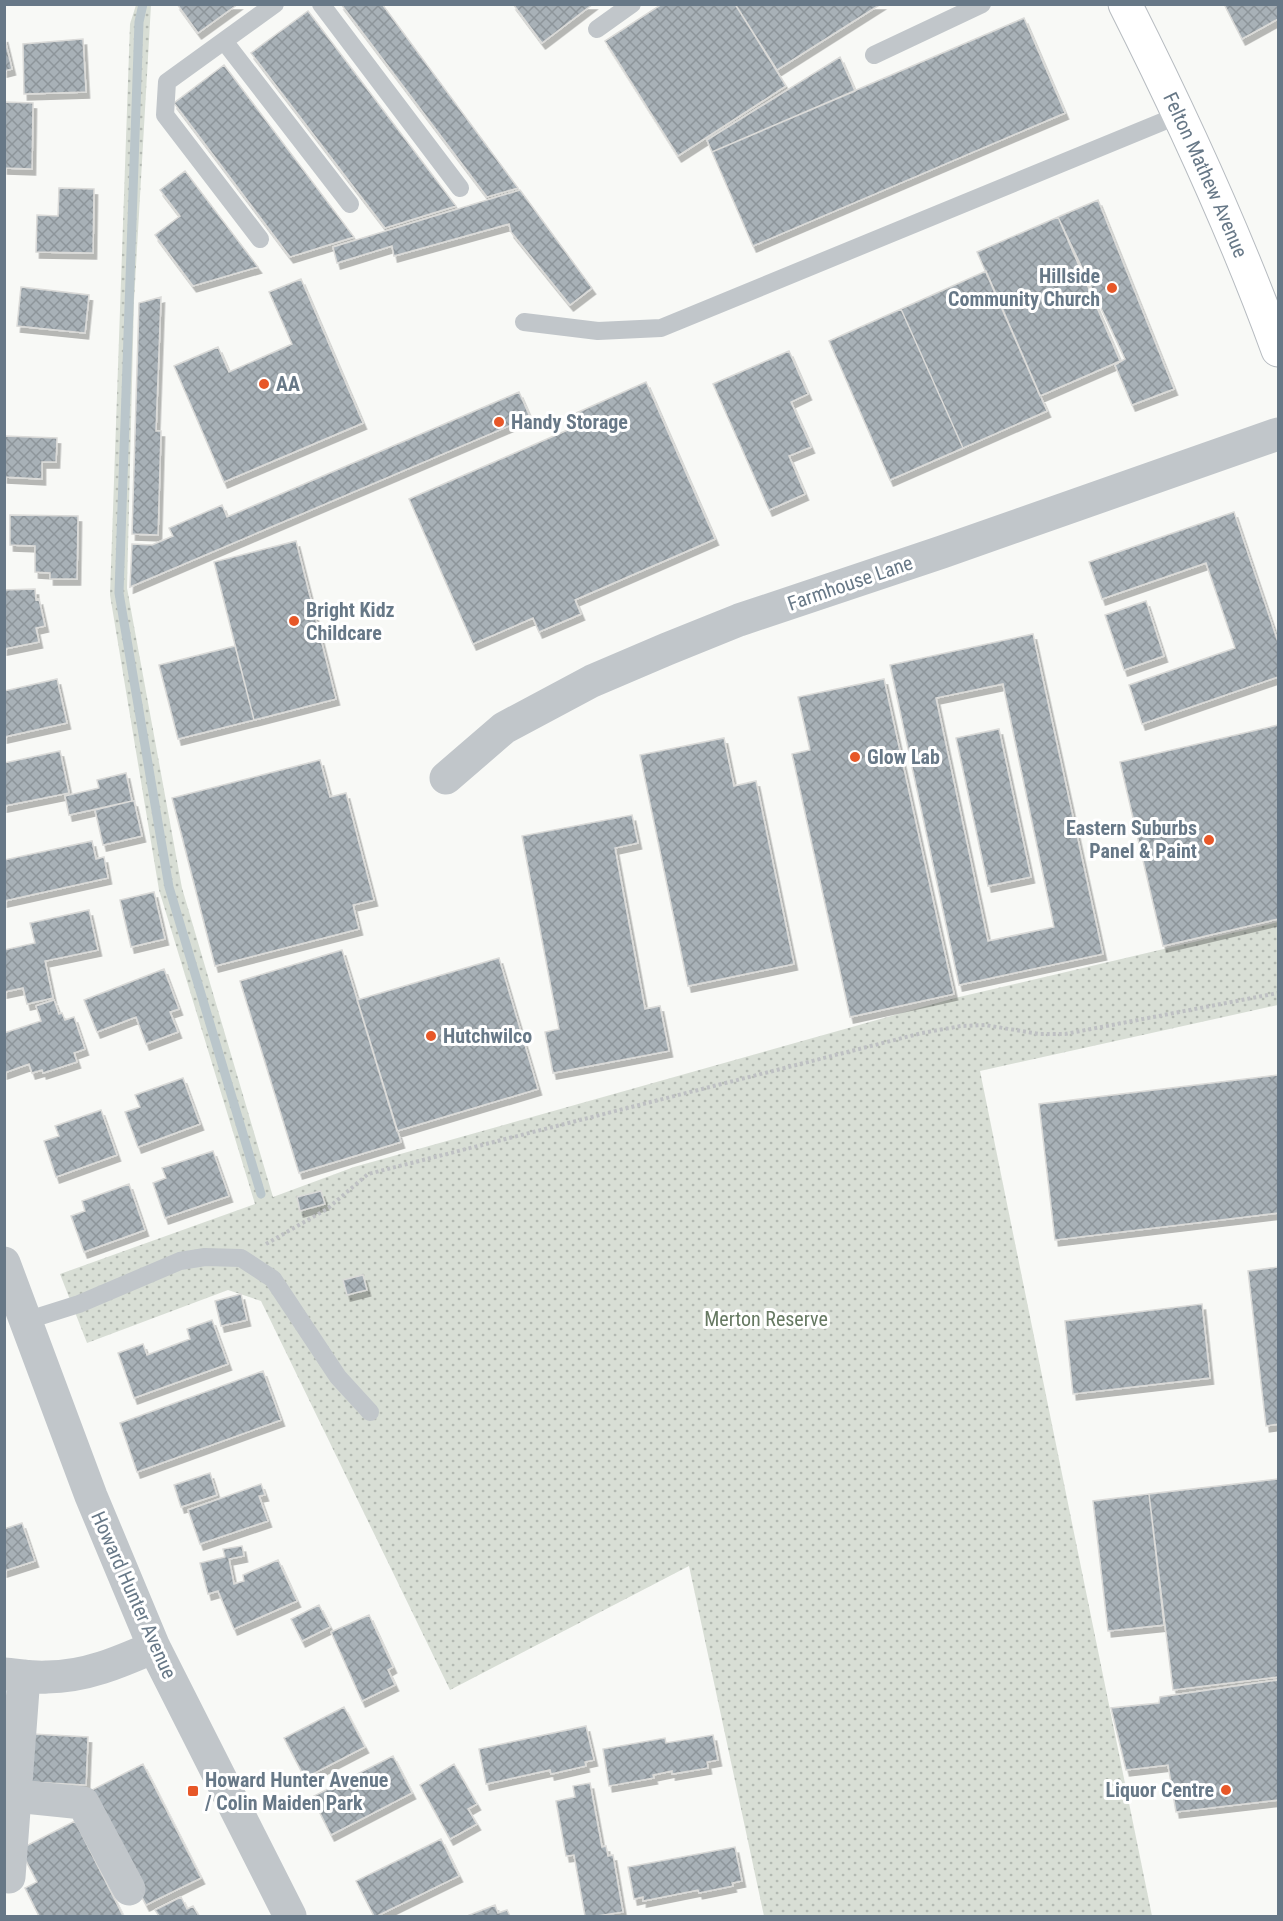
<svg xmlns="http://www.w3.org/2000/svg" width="1283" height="1921" font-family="'Roboto Condensed',sans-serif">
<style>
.grass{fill:url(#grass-dots)}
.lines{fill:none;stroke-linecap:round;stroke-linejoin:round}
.stream{stroke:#bac6cb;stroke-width:9}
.building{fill:url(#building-cross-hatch);stroke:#dadad8;stroke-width:1.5;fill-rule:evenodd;filter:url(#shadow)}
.secondary-casing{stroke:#b6bbc0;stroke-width:35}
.path{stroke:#bec0c3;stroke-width:4;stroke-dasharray:3 3;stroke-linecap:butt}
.lane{stroke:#c1c6ca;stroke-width:18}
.street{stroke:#c1c6ca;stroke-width:33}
.secondary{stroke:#fff;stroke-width:33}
.poi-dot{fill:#e75728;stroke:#fff;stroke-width:2}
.labels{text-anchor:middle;stroke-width:6;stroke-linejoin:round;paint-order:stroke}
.street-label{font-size:20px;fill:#677887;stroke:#fff}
.poi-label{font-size:20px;font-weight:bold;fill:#677887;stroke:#fff;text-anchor:start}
.park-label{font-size:20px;fill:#667962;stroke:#fff}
</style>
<defs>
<pattern id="grass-dots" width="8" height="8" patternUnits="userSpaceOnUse" patternTransform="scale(1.5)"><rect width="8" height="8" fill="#d8ded5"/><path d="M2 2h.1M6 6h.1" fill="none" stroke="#b3b9b2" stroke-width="1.8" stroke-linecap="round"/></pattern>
<pattern id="building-cross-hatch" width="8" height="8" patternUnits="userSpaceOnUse" patternTransform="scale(1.5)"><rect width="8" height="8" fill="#a8b1b7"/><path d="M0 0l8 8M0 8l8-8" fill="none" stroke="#8d959a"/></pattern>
<filter id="shadow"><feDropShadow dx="3.5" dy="6" stdDeviation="0" flood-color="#0004"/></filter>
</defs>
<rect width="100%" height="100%" fill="#f8f9f6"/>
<path class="grass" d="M136 5H151L134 301 127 588 182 888 273 1197 354 1167 955 998 1278 922V1005L980 1071 1152 1916H764L689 1566 450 1690 261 1301 228 1290 87 1343 60 1274 255 1204 159 890 110 595 130 24Z"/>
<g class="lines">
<path class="stream" d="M143 4 139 22 119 593 169 887 261 1194"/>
</g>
<path class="building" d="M177 4H238L198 33Z
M341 4H382L518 188 487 197Z
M513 4H593L542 43Z
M662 4H735L786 86 678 156 605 41Z
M735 4H881L777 70Z
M1224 4H1278V19L1242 39Z
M308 11 456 206 385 228 251 53Z
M1024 18 1065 113 753 246 712 152Z
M4 36 12 69 4 71Z
M83 39 86 92 24 94 23 44Z
M840 57 855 91 712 152 707 140Z
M224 65 354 237 290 257 174 103Z
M4 102 33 103 32 169 4 168Z
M185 171 258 267 193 286 155 235 180 216 160 190Z
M59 188 94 189 93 253 36 252 37 215 58 216Z
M520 190 592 288 570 305 511 232 509 224 394 256 392 246 337 263 333 247Z
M1098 200 1174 389 1132 405 1115 365 1125 359 1058 217Z
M1058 217 1120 361 1040 396 977 252Z
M986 271 1047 411 963 448 901 309Z
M301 279 363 423 224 482 174 366 218 347 229 372 292 344 269 292Z
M21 287 89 295 85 333 17 326Z
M161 297 156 431H161L158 535 132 534 139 303Z
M901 309 963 448 890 480 829 341Z
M789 351 808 394 791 402 811 447 789 456 805 494 769 510 713 384Z
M646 382 715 539 575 600 581 614 539 632 533 618 473 644 409 499 570 429 565 418Z
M519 392 530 417 130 587 132 544 152 545 173 536 169 528 222 505 227 517Z
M4 436 57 438 56 462H42V479L4 477Z
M1234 512 1278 642V677L1142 724 1129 685 1235 648 1206 563 1102 599 1089 562Z
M10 515 78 516 77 579H50V573L35 572V546L10 545Z
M296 541 336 699 254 720 214 562Z
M35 589 36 600 39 599 45 626 36 628 39 642 4 649V590Z
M1146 601 1164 656 1124 670 1105 615Z
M1033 634 1103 954 959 985 890 665ZM1003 684 1054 927 988 941 936 698Z
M235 646 254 720 178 739 159 665Z
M57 679 67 723 4 737V691Z
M884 679 954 994 850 1017 792 754 810 750 798 697Z
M1278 725V919L1163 946 1120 762Z
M999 729 1031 877 988 886 956 738Z
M724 738 734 786 756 781 794 964 688 986 640 755Z
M60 751 69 793 4 806V763Z
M320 760 330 797 346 793 374 900 353 905 359 929 215 966 172 798Z
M126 773 132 801 69 815 65 796 99 788 97 780Z
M132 801H134L142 836 103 845 95 810Z
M632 815 638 843 615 848 645 1009 660 1006 669 1051 553 1073 545 1032 559 1029 522 836Z
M92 841 96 859 104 857 108 878 4 901V860Z
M154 892 165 939 131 947 120 900Z
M89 910 98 950 45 961 53 998 27 1004 23 988 4 992V950L35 943 30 923Z
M342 950 401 1142 299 1173 240 981Z
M499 958 538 1089 397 1131 357 1000Z
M164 969 179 1009 170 1012 178 1032 146 1044 136 1017 97 1032 84 1000Z
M54 1000 59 1014 62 1013 65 1020 74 1017 85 1049 74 1053 77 1062 43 1073 42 1070 32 1073 29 1064 4 1073V1033L41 1021 36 1006Z
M1278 1075V1213L1055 1240 1039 1104Z
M183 1078 200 1124 138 1147 125 1112 140 1107 135 1095Z
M101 1110 117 1155 56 1177 44 1141 59 1136 55 1126Z
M213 1151 229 1196 165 1218 153 1183 166 1178 162 1168Z
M129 1184 145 1230 84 1252 71 1216 85 1211 82 1201Z
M321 1191 325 1204 300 1211 297 1197Z
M1278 1267V1424L1266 1426 1248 1271Z
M363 1275 367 1290 347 1295 343 1280Z
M241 1294 247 1320 221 1326 215 1301Z
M1202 1304 1210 1378 1073 1394 1065 1321Z
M212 1320 228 1364 134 1398 118 1353 143 1344 147 1355 190 1339 187 1329Z
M263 1371 281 1420 137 1472 120 1423Z
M210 1473 217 1495 181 1507 174 1485Z
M1278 1479V1677L1173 1690 1149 1494Z
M261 1484 265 1495 259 1496 268 1521 200 1544 188 1510Z
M1149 1494 1164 1625 1108 1631 1093 1501Z
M22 1523 35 1561 4 1571V1529Z
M242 1546 244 1556 229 1559 234 1584 244 1581 243 1575 278 1560 297 1601 234 1629 218 1591 208 1594 200 1563 225 1557 223 1549Z
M319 1605 330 1627 302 1641 291 1619Z
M369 1615 393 1667 388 1670 395 1685 362 1701 331 1632Z
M1278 1680V1800L1176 1812 1168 1765 1126 1770 1111 1708 1159 1703 1160 1697Z
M344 1707 365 1747 305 1778 284 1738Z
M586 1726 594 1760 585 1762 586 1766 551 1774 550 1770 486 1784 479 1749Z
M32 1734 88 1737 86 1785 30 1782Z
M713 1735 718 1760 707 1762 708 1768 672 1774V1771L653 1775 654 1778 609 1786 603 1749 665 1738 666 1743Z
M393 1756 412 1793 331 1835 312 1797Z
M143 1764 201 1878 146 1905 88 1792Z
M454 1764 477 1804 468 1809 477 1824 450 1839 420 1785Z
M590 1783 602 1847 606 1846 608 1856 613 1855 623 1912 597 1916H585L574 1855 566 1856 556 1801 575 1797 573 1786Z
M75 1821 123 1916H39L25 1888 37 1882 20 1849Z
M441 1839 459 1876 377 1916H374L356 1881Z
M735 1847 742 1881 732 1883 733 1886 699 1893 698 1890 643 1901V1897L634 1899 628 1867Z
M181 1897 187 1909 193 1906 199 1916H159L155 1910Z
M495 1905 498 1913 507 1910 510 1916H467Z"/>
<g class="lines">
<defs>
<g id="secondary">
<path id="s1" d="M1125 4C1182 117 1235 232 1278 350"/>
</g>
</defs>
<use href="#secondary" class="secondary-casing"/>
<path class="path" d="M266 1244 327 1209 368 1174 922 1033 961 1026 985 1025 1039 1034H1065L1278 993"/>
<path class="lane" d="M321 4 460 188
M597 29 632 4
M224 41 350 204
M874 55 982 4
M260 239 165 115 167 82 275 4
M524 322 598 331 661 328 1179 115
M25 1321 79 1304 180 1261 205 1257 241 1258 273 1279 338 1377 370 1412"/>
<path class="street" d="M446 778 504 728 592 681 667 649 739 620 942 552 1278 434
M4 1263 91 1496 154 1647 290 1916
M4 1674C18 1675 33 1678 47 1677 85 1677 120 1662 154 1647
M15 1796 83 1803 129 1889
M9 1877 24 1676"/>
<use href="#secondary" class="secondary"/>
</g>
<g class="poi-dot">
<circle cx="1112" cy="288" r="6"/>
<circle cx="264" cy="384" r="6"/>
<circle cx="499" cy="422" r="6"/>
<circle cx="294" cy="621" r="6"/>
<circle cx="855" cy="757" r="6"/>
<circle cx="1209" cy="840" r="6"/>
<circle cx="431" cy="1036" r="6"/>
<circle cx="1226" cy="1790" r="6"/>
<rect x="187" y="1785" width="12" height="12" rx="3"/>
</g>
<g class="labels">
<g class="street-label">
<text dy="7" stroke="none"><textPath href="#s1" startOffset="189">Felton Mathew Avenue</textPath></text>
<text transform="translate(850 583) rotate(-19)" y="7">Farmhouse Lane</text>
<text transform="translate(134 1595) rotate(66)" y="7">Howard Hunter Avenue</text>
</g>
<g class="poi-label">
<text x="1100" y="283" text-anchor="end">Hillside<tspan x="1100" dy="23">Community Church</tspan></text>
<text x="276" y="391">AA</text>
<text x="511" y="429">Handy Storage</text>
<text x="306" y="617">Bright Kidz<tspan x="306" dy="23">Childcare</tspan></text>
<text x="867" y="764">Glow Lab</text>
<text x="1197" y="835" text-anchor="end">Eastern Suburbs<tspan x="1197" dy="23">Panel &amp; Paint</tspan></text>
<text x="443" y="1043">Hutchwilco</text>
<text x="205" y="1787">Howard Hunter Avenue<tspan x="205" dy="23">/ Colin Maiden Park</tspan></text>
<text x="1214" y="1797" text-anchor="end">Liquor Centre</text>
</g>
<g class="park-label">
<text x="766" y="1326">Merton Reserve</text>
</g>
</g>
<rect width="1283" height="1921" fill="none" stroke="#677887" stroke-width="12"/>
</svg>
